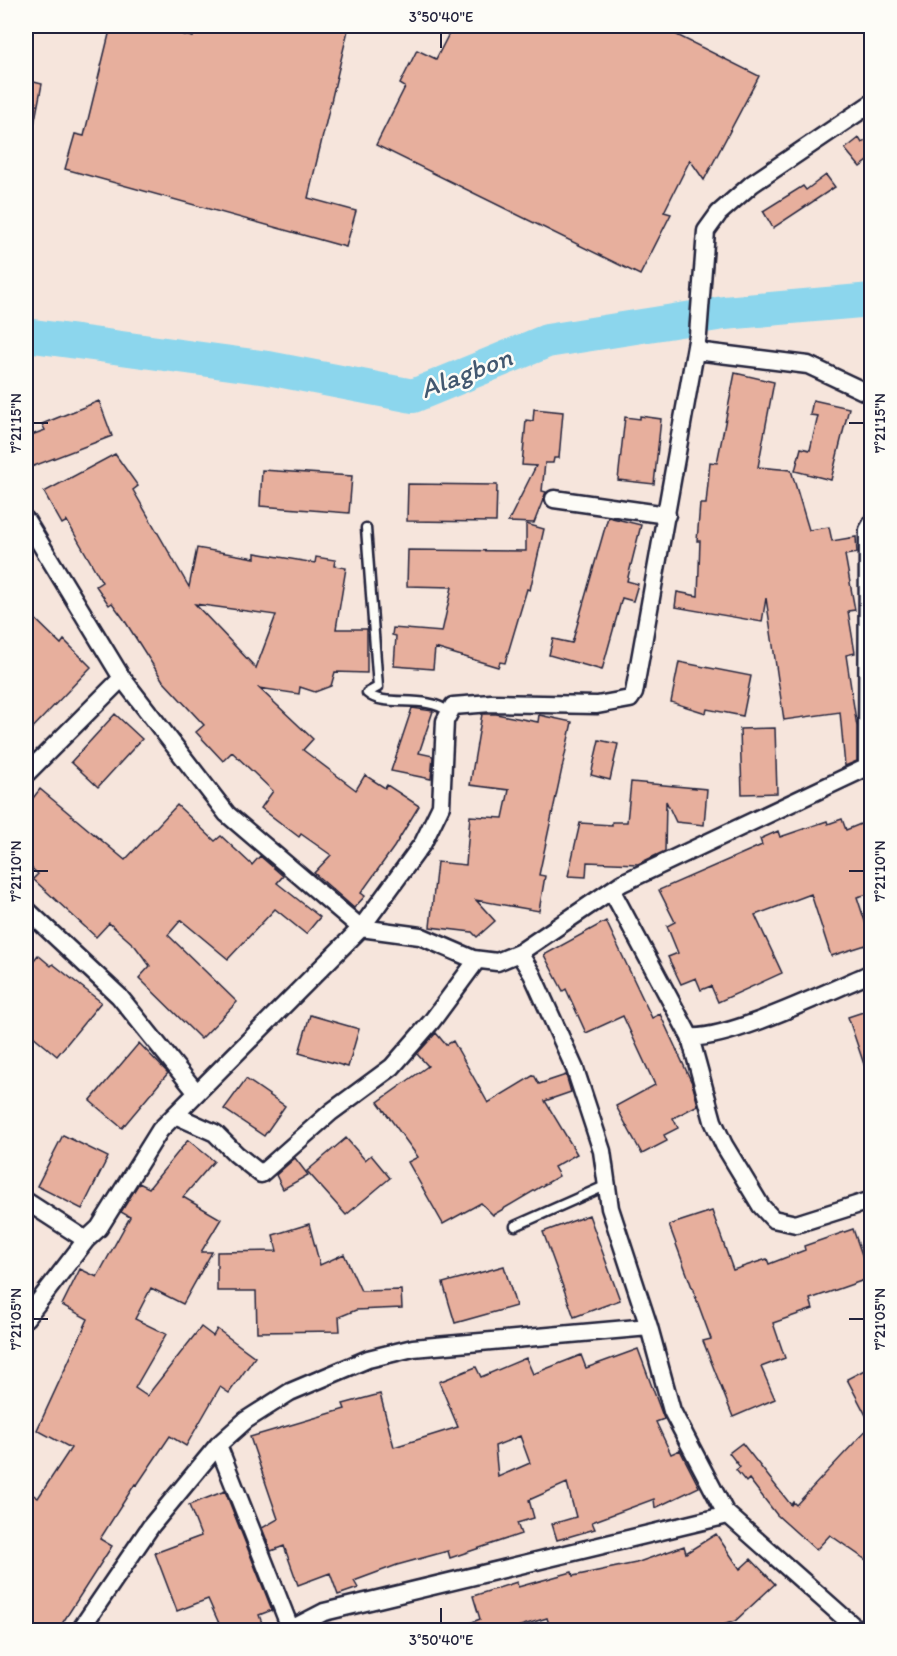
<svg xmlns="http://www.w3.org/2000/svg" width="897" height="1656" font-family="Itim,sans-serif">
<style>
.lines{fill:none;stroke-linecap:round;stroke-linejoin:round}
.river{stroke:#8cd6ed;stroke-width:34}
.building{fill:#e7af9d;stroke:#22223b;stroke-width:1.5;fill-rule:evenodd}
.lane-casing{stroke:#22223b;stroke-width:13}
.street-casing{stroke:#22223b;stroke-width:21}
.lane{stroke:#fdfcf7;stroke-width:8}
.street{stroke:#fdfcf7;stroke-width:16}
.ticks{fill:none;stroke:#22223b;stroke-width:2}
.labels{text-anchor:middle;stroke-width:5;stroke-linejoin:round;paint-order:stroke}
.water-label{font-size:27px;font-style:italic;fill:#425870;stroke:#fdfcf7}
.neatline{fill:none;stroke:#22223b;stroke-width:2}
.ticks-label{font-size:15px;text-anchor:middle;fill:#22223b}
</style>
<rect width="100%" height="100%" fill="#f6e5dc"/>
<filter id="ink" filterUnits="userSpaceOnUse"><feTurbulence type="fractalNoise" baseFrequency=".0167" numOctaves="2"/><feDisplacementMap in="SourceGraphic" scale="12" xChannelSelector="R" yChannelSelector="G"/><feConvolveMatrix kernelMatrix="1 2 1 2 8 2 1 2 1" color-interpolation-filters="sRGB"/></filter>
<g filter="url(#ink)">
<g class="lines">
<path class="river" d="M26 335 268 368 413 396 547 341 724 313 872 300"/>
</g>
<path class="building" d="M111 26H148L193 37 195 26H349L308 198 356 211 346 247 65 169 75 134 84 136Z
M453 26H659L759 76 704 180 690 160 664 212 671 214 640 275 376 145 405 87 400 84 417 50 436 59Z
M26 80 42 84 33 130 26 129Z
M872 136V158L860 167 845 149 859 138 862 143Z
M826 175 835 187 773 228 763 211 803 186 806 190Z
M735 373 774 382 758 467 791 470 809 530 829 527 832 541 856 537 857 553 845 555 855 610 848 611 855 653 846 655 857 727V761L845 766 840 712 784 720 766 598 762 622 675 607 677 592 698 596 700 541H697L700 504H706L710 462 717 463Z
M813 400 849 408 831 480 795 471 801 448 810 450 818 416 810 415Z
M99 401 112 436 26 469V437L45 430 42 424Z
M534 409 563 412 559 458H554L553 463H545L542 491 546 492 534 523 508 522 536 466 522 465 526 420 533 421Z
M640 416 661 419 654 484 618 480 625 417 640 419Z
M115 454 138 486 133 490 189 587 197 548 255 558V553L315 563 316 557 335 560 334 566 346 568 336 629H367V673L335 672 331 686 315 692 300 687 299 694 259 688 313 739 303 750 356 790 365 775 385 788 387 785 419 806 394 847 361 893 365 896 354 908 314 873 331 855 301 834 299 837 261 808 273 791 232 752 223 761 196 732 204 725 163 681 123 618 112 603 109 605 96 586 102 582 67 521 62 524 44 492ZM195 604 276 615 256 668Z
M262 470 352 476 349 513 260 506Z
M408 484 497 485 496 522 407 521Z
M608 517 641 525 627 581 638 584 633 601 622 598 602 670 549 655 553 639 572 643Z
M526 524 544 529 530 590 527 589 505 663 500 662 498 667 435 648 433 669 394 666 396 636 392 635 393 628 442 632 452 587 407 586 408 550 526 551Z
M26 610 61 644 64 640 91 667 26 735Z
M679 662 751 676 743 716 707 709 706 713 671 702Z
M412 708 433 711 419 753 433 756 431 779 391 771Z
M115 714 142 739 98 787 71 762Z
M482 714H496L538 722 539 715 572 722 539 875 545 876 539 911 476 900 495 921 477 937 472 932 430 927 437 862 466 865 470 816 503 818 509 790 470 785Z
M775 728 777 793 742 794 740 729Z
M599 740 618 744 610 780 591 775Z
M631 782 707 789 704 825 676 822 666 801 665 851 638 864 587 862 586 877 568 876 580 823 612 825V822H627Z
M40 789 125 860 177 805 215 841 221 836 252 865 260 856 283 876 277 883 320 917 306 934 275 909 228 959 181 920 168 935 237 1002 201 1039 139 978 150 966 135 946 109 923 96 937 33 879 38 874 26 863V807Z
M842 819 846 830 863 823 867 832 872 830V893L857 897 872 943 831 956 811 894 755 915 782 973 718 1002 711 986 701 990 696 978 681 984 668 957 678 953 667 926 675 922 659 890 762 845 760 839 778 831 780 837 827 821 828 824Z
M606 921 652 1018 660 1014 692 1083 698 1105 673 1118 678 1128 664 1135 667 1141 642 1154 616 1106 655 1085 623 1016 586 1033 566 989 563 991 544 955Z
M26 954 34 960 38 955 51 966 53 964 101 1002 57 1056 26 1030Z
M872 1009V1078L869 1079 848 1017Z
M310 1015 359 1029 348 1067 299 1053Z
M436 1033 446 1045 453 1041 488 1103 534 1075 539 1084 566 1075 571 1092 545 1101 577 1154 554 1167 559 1176 493 1215 481 1203 443 1224 408 1162 418 1157 378 1102 428 1066 417 1054Z
M139 1043 168 1073 122 1128 90 1101Z
M246 1079 285 1106 264 1136 224 1109Z
M63 1135 108 1157 82 1209 37 1186Z
M346 1138 365 1160 371 1155 390 1178 346 1215 307 1171Z
M188 1140 214 1161 183 1197 221 1219 201 1252H212L183 1304 151 1288 135 1319 166 1334 135 1388 147 1396 201 1327 213 1336 217 1329 255 1357 229 1393 220 1387 186 1446 170 1436 137 1485 135 1484 100 1539 112 1546 58 1630H34L26 1625V1490L38 1498 71 1448 37 1430 88 1319 62 1305 80 1269 97 1277 130 1217 121 1212 139 1183 149 1188Z
M295 1158 308 1175 283 1189 276 1175Z
M712 1211 733 1270 767 1259 769 1264 805 1250 804 1246 853 1229 870 1278 810 1299 813 1309 773 1323 785 1358 761 1367 775 1399 733 1417 703 1341 711 1339 669 1225Z
M589 1215 620 1300 574 1317 543 1232Z
M309 1224 320 1265 344 1254 361 1291 401 1290 402 1308 356 1310 339 1317 340 1331 257 1332 256 1291H217V1252L277 1251 273 1235Z
M504 1266 516 1306 455 1323 443 1283Z
M638 1349 664 1419 656 1422 671 1454 680 1450 699 1487 655 1508 654 1499 592 1522 595 1529 557 1540 552 1524 576 1517 567 1483 529 1500 534 1518 517 1523 521 1534 450 1558 448 1551 397 1565 354 1581 358 1588 338 1595 330 1573 298 1585 284 1546 271 1551 262 1528 278 1519 250 1437 345 1409 343 1404 380 1394 394 1447 458 1427 439 1382 476 1367 481 1377 526 1358 533 1374 581 1355 586 1368ZM520 1436 530 1463 498 1477 495 1446Z
M872 1366V1564L830 1535 816 1550 777 1515 749 1479 746 1482 736 1470 740 1467 729 1453 742 1443 791 1505 793 1502 796 1505 871 1425 847 1379Z
M225 1491 272 1610 259 1615 262 1623 245 1630H222L208 1599 177 1611 155 1553 201 1536 189 1505Z
M716 1534 740 1569 751 1559 775 1584 735 1621 708 1630H669L667 1625 642 1630H551L547 1618 507 1630H452L480 1619 473 1596 517 1582 518 1587 572 1572 573 1576 636 1563 684 1546 686 1553Z"/>
<g class="lines">
<defs>
<path id="lane" d="M366 528 378 687 367 693C385 709 425 693 449 712
M515 1226 605 1186"/>
<path id="street" d="M696 351 808 365 872 395
M554 499 667 515
M26 520 122 678 227 814 361 928 420 936 473 959 497 962 519 953 622 883 872 765
M867 767 868 530 872 523
M26 774 122 678
M612 891 690 1037 713 1121 724 1145 761 1206 773 1219 796 1224 872 1200
M26 909 119 996 197 1093
M519 953 532 974 575 1069 602 1151 610 1208 649 1327 672 1411 725 1512 858 1630
M690 1037C729 1040 831 990 872 973
M175 1115 215 1133 236 1154 261 1174 331 1112 392 1067 432 1021 477 960
M26 1201 86 1240
M26 1318 86 1240 99 1228 160 1130 361 928 423 843 441 806 445 721 453 706 491 703 597 705 630 699 634 693 698 335 706 231 719 213 752 184 872 103
M218 1445 291 1630
M291 1629 324 1612 728 1515
M80 1630 151 1526 218 1445 246 1420 290 1392 368 1359 413 1348 649 1327"/>
</defs>
<use href="#lane" class="lane-casing"/>
<use href="#street" class="street-casing"/>
<use href="#lane" class="lane"/>
<use href="#street" class="street"/>
</g>
</g>
<path class="ticks" d="M441 33V48M33 423H48M849 423H864M33 871H48M849 871H864M33 1319H48M849 1319H864M441 1608V1623"/>
<g class="labels">
<g class="water-label">
<text transform="translate(466 373) rotate(-21)" y="9">Alagbon</text>
</g>
</g>
<rect width="897" height="1656" fill="none" stroke="#fdfcf7" stroke-width="66"/>
<rect x="33" y="33" width="831" height="1590" class="neatline"/>
<g class="ticks-label">
<text x="441" y="22">3°50'40"E</text>
<text transform="translate(16 423) rotate(-90)" y="5">7°21'15"N</text>
<text transform="translate(880 423) rotate(-90)" y="5">7°21'15"N</text>
<text transform="translate(16 871) rotate(-90)" y="5">7°21'10"N</text>
<text transform="translate(880 871) rotate(-90)" y="5">7°21'10"N</text>
<text transform="translate(16 1319) rotate(-90)" y="5">7°21'05"N</text>
<text transform="translate(880 1319) rotate(-90)" y="5">7°21'05"N</text>
<text x="441" y="1645">3°50'40"E</text>
</g>
</svg>
